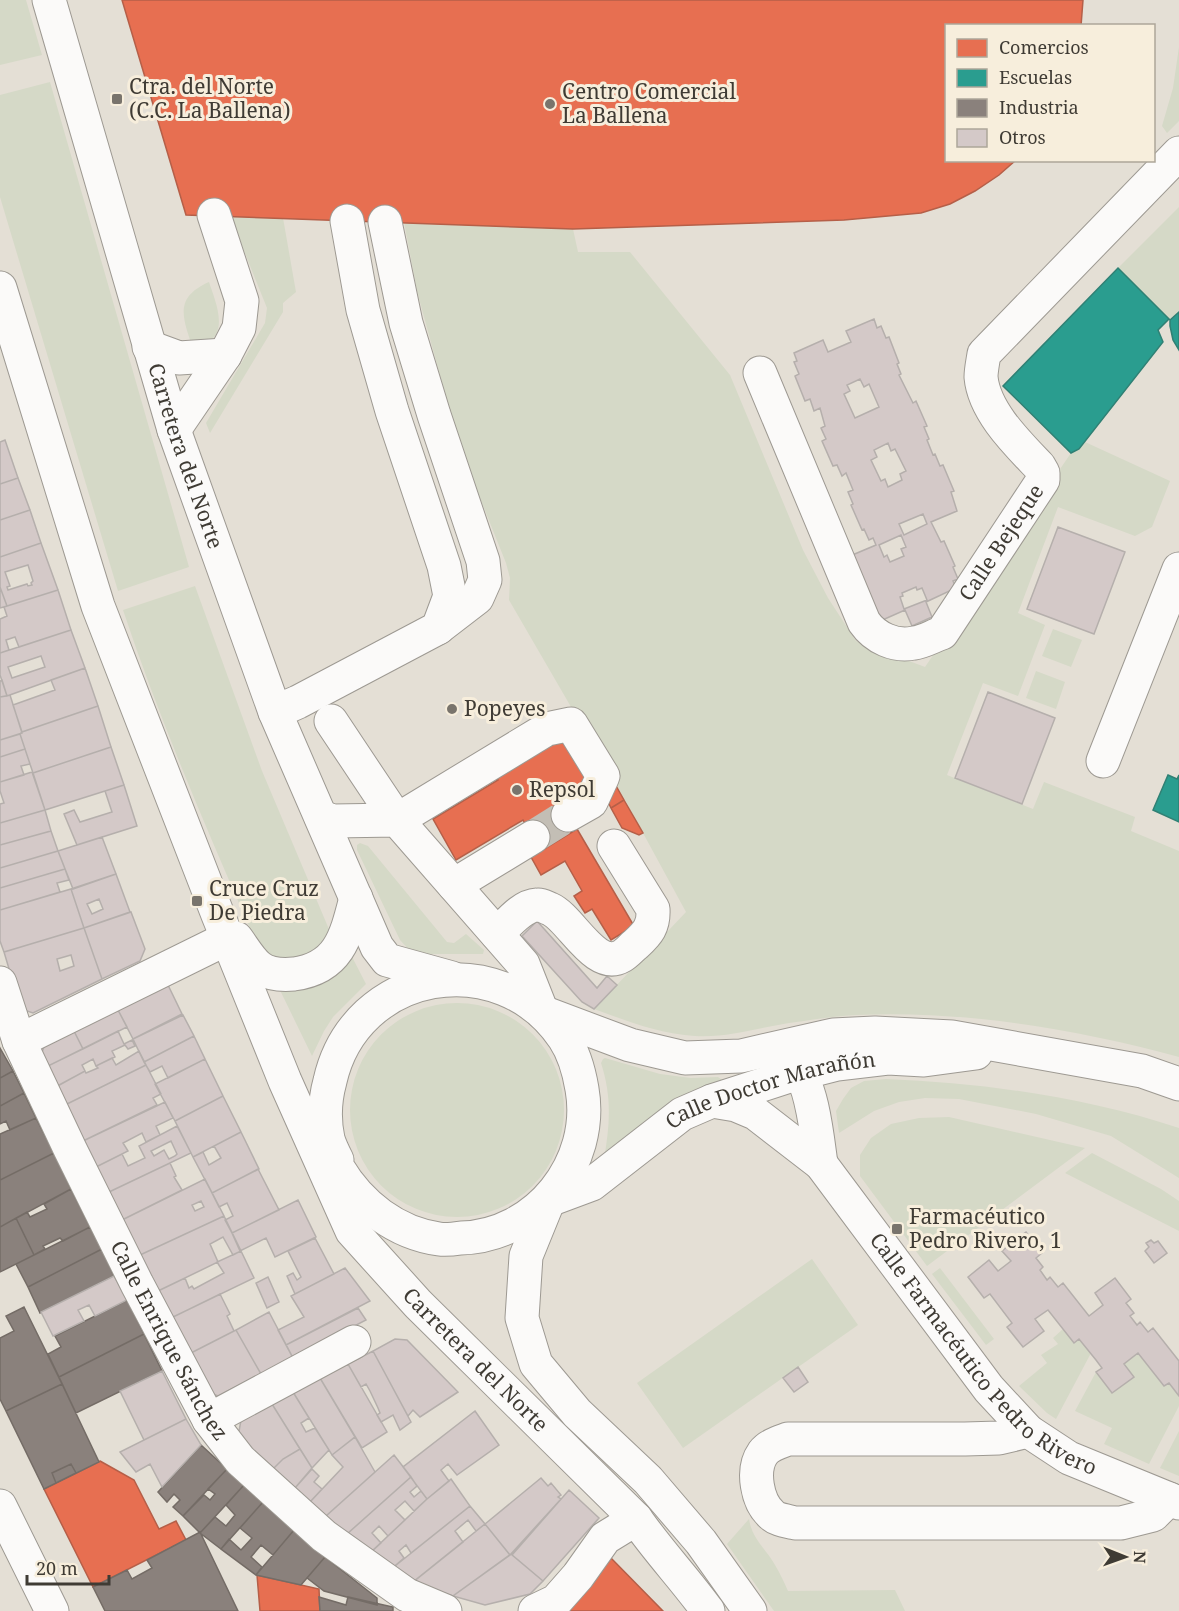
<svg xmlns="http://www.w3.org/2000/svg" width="1179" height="1611" font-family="'Noto Serif',serif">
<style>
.green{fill:#d5d9c7}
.shops{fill:#e76f51;stroke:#b55f48;stroke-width:1.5}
.schools{fill:#2a9d8f;stroke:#308074;stroke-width:1.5}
.industry{fill:#8a817c;stroke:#746c66;stroke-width:1.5}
.building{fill:#d4c9c8;stroke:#b5afac;stroke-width:1.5;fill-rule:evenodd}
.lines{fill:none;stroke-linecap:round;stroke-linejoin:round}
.minor-tunnel{stroke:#c3beb5;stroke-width:33;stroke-dasharray:33 16;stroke-linecap:butt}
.minor-casing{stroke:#9d9992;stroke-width:35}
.minor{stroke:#fbfaf9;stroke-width:33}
.poi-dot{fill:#79746c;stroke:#f7eedc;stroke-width:2}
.labels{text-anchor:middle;stroke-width:6;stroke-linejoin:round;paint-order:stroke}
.poi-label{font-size:21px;fill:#3f3b34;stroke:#f7eedc;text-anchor:start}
.street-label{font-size:21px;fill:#3f3b34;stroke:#f7eedc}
</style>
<rect width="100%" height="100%" fill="#e4dfd5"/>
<path class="green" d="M0 0H26L42 55 0 65Z
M1179 47V121L1167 133 1162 126 1173 88Z
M50 82 189 567 118 591 0 197V95Z
M1179 207V312L1170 320 1118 268Z
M230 216 283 218 296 292 283 303V312L210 433 206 423 265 323 267 308Z
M404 222 573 229 578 252H630L730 375 803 550 828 598 856 641 925 667 1071 453 1079 449 1085 442 1170 481 1152 527 1135 536 1058 507 1018 613 1045 625 1018 696 983 683 947 775 1033 809 1044 782 1135 817 1131 831 1179 851V1057C1077 1029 962 1010 856 1015 834 1016 811 1020 789 1023 757 1028 727 1038 695 1036 660 1034 627 1021 594 1009L686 912 625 800 509 600 510 578 506 563 474 483 445 394 417 291Z
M209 282C214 298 228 328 210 341 205 344 198 347 193 349 183 318 173 298 209 282Z
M195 586 262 771 331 934 326 946 287 962 263 952 253 935C206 828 160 721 123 610Z
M1053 629 1082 640 1071 667 1042 656Z
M1036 671 1065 682 1056 709 1026 698Z
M360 843 368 846 447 942 454 943 466 934 484 950 483 954H422C411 952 407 948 400 940L357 850V845Z
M349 951 366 984 333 1017 324 1031 312 1056 277 984Z
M350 1110a107 107 0 1 1 214 0a107 107 0 1 1-214 0Z
M605 1058 660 1074 691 1078 718 1077 722 1080 721 1082 604 1159C610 1124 612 1097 601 1063L603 1059Z
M886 1079C985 1083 1085 1097 1179 1128V1178L1111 1136 1036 1114 959 1099 925 1098 899 1102 874 1111 839 1133 836 1111 843 1099 851 1088 864 1081Z
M949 1117 1085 1148 927 1266 860 1176V1155L871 1138 891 1124 919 1118Z
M1092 1153 1161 1189 1179 1201V1231L1065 1173Z
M812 1259 858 1325 683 1448 637 1383Z
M940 1268 994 1339 986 1345 932 1274Z
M1063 1329 1074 1343 1079 1339 1091 1353 1056 1419 1047 1413 1019 1386 1047 1363 1041 1355 1058 1344 1053 1338Z
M1138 1353 1164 1386 1169 1383 1179 1396V1406L1149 1464 1104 1444 1112 1428 1075 1411 1096 1372 1112 1393 1134 1377 1124 1364Z
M1179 1431V1476L1160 1468Z
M749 1519C752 1539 766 1549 775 1565 780 1573 784 1582 788 1591L895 1590 905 1611H774L727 1544Z"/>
<path class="shops" d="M122 0H1083L1081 26H946V160H1016L999 175 975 191 950 204 921 213 844 220 573 229 186 215Z
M567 735 593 779 586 797 529 831 523 820 456 860 433 819 498 780 496 777Z
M615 784 624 800 611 808 607 800Z
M624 800 643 833 639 835 622 828 611 808Z
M565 811 575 827 539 848 530 832Z
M577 829 634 926 611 940 592 909 585 913 574 896 582 891 565 861 541 875 531 857Z
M100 1461 134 1480 159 1529 176 1521 186 1540 93 1587 44 1489Z
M609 1556 663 1611H559Z
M257 1575 319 1589 320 1611H260Z"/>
<path class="schools" d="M1118 268 1169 319 1158 330 1163 342 1079 449 1071 453 1003 386Z
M1179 312V350L1173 340 1170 326V320Z
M1168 775 1177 779 1179 775V822L1153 810Z"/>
<path class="industry" d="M0 1048 13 1071 0 1078Z
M13 1071 24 1093 0 1106V1078Z
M24 1093 36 1118 10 1130 6 1121 0 1124V1106Z
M36 1118 54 1153 0 1180V1134Z
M54 1153 71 1189 0 1227V1180Z
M71 1189 90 1227 63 1241 60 1238 43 1246 45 1249 34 1255 16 1218 27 1212 30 1217 47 1209 44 1204Z
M16 1218 34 1255 0 1272V1227Z
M90 1227 102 1249 28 1287 16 1264Z
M102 1249 114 1276 40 1313 28 1287Z
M127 1300 144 1334 59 1377 48 1354 61 1347 55 1336Z
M24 1307 62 1384 6 1411 0 1399V1338L14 1331 6 1316Z
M144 1334 162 1371 76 1413 59 1377Z
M62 1384 99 1462 44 1489 6 1411Z
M201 1445 227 1469 183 1516 173 1507 180 1500 174 1494 167 1502 158 1492Z
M71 1464 76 1473 56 1483 52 1473Z
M227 1469 244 1485 200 1533 183 1516 204 1495 210 1500 215 1494 208 1489Z
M244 1485 263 1502 221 1549 200 1533 215 1517 226 1526 235 1515 226 1505Z
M263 1502 294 1530 273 1555 261 1545 251 1557 262 1567 256 1575 221 1549 229 1539 241 1550 252 1538 240 1528Z
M294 1530 325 1557 301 1585 256 1575Z
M200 1532 238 1611H105L93 1587 127 1570 132 1579 152 1568 147 1560Z
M325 1557 377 1598V1605L324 1591 307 1578Z
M319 1597 346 1605 348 1597 393 1607V1611H320Z"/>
<path class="building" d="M874 319 877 328 881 326 886 338 889 337 899 363 897 364 901 374 899 375 913 403 916 401 927 426 924 427 929 439 927 440 933 455 935 454 940 466 943 465 954 491 951 492 957 511 931 522 941 542 944 541 955 566 953 567 958 579 953 581 956 588 926 602 932 617 912 626 905 610 878 622 850 556 876 545 873 538 869 540 864 529 862 530 851 505 853 504 848 492 853 490 846 473 842 476 837 465 833 466 822 441 826 439 821 428 825 426 820 408 814 411 810 399 805 401 795 376 799 374 794 362 797 361 794 353 823 340 828 352 851 342 846 331ZM860 379 864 387 869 384 879 407 855 418 844 394 850 391 847 385ZM888 443 891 451 895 449 906 471 900 474 902 480 888 487 885 479 881 481 871 460 877 457 874 450ZM923 514 927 524 904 535 899 524ZM901 535 906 547 901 549 904 556 890 562 887 555 884 557 879 545ZM916 587 917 590 922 588 927 600 904 609 900 597 903 596 902 593Z
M5 440 18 478 0 484V442Z
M18 478 30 510 0 520V484Z
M30 510 41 543 0 557V520Z
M1058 527 1125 552 1094 634 1027 609Z
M41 543 58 590 7 606 0 587V557ZM28 565 33 581 31 583 32 585 28 586 27 584 8 590 7 587 10 586 5 572Z
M0 587 7 606 0 608Z
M58 590 71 630 19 647 15 637 6 640 9 650 0 653V619L7 616 4 607Z
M71 630 85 668 7 696 0 675V653ZM41 656 45 667 12 678 8 667Z
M85 668 98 706 22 732 13 705 55 690 51 680Z
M2 680 7 696 0 697V681Z
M988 692 1055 718 1022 804 955 778Z
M10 695 22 733 0 740V697Z
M98 706 111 747 33 773 20 734 22 732Z
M20 734 25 749 0 757V740Z
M111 747 124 785 45 810 33 773Z
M25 749 30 764 21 766 24 775 0 782V757Z
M32 772 45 810 0 823V804L4 803 0 791V782Z
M124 785 137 826 77 845 64 814 74 810 80 822 112 812 105 791Z
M45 810 51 831 0 845V823Z
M51 831 58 851 0 868V845Z
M102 837 116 874 73 889 58 851Z
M58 851 65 869 0 888V868Z
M65 869 69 880 57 883 60 892 0 910V888Z
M116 874 130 912 84 928 71 889ZM99 899 103 909 92 914 87 904Z
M71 889 84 928 4 952 0 941V910Z
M131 912 145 949 140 961 102 979 84 928Z
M537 921 597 988 607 976 617 985 594 1009 582 1002 522 936Z
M84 928 102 979 33 1013 21 1009 4 952ZM71 955 74 966 60 971 57 959Z
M167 983 182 1014 133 1039 117 1008Z
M117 1008 127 1027 83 1049 74 1031Z
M183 1015 194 1036 144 1062 133 1039Z
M74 1031 83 1049 46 1067 41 1055 45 1044Z
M118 1031 124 1044 132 1040 135 1046 128 1049 125 1045 112 1051 115 1057 96 1066 93 1059 82 1065 85 1071 56 1087 46 1067Z
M194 1036 205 1059 168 1078 162 1066 150 1072 144 1062Z
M139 1051 146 1065 65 1105 56 1087 61 1084 85 1071 86 1073 98 1068 96 1066 112 1058 116 1065Z
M205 1059 223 1096 175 1121 155 1084Z
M146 1065 161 1094 153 1098 157 1105 83 1141 65 1105Z
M223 1096 241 1132 193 1157 175 1121Z
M165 1102 173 1118 156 1126 160 1135 146 1142 142 1133 123 1143 128 1151 96 1167 83 1141Z
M177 1126 191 1153 109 1192 96 1167 122 1154 128 1166 145 1158 139 1146ZM171 1141 177 1154 175 1156 169 1159 164 1150 154 1156 151 1151Z
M241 1132 259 1169 212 1193 193 1157 203 1152 209 1165 221 1158 214 1146Z
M170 1163 176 1176 174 1177 182 1190 122 1220 109 1192Z
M258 1169 279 1210 232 1233 225 1220 233 1216 227 1203 219 1207 212 1193Z
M205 1179 224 1216 140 1255 122 1220ZM201 1201 204 1207 195 1211 192 1205Z
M298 1200 316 1237 275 1257 266 1238 240 1251 232 1233Z
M224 1216 241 1251 233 1255 223 1237 210 1244 218 1262 158 1291 140 1255Z
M1026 1232 1042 1253 1036 1258 1043 1267 1040 1270 1047 1280 1050 1277 1058 1287 1063 1283 1089 1316 1103 1305 1095 1293 1115 1278 1131 1299 1126 1303 1134 1313 1130 1316 1137 1325 1140 1322 1148 1332 1153 1328 1179 1361V1396L1169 1383 1164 1386 1138 1353 1124 1364 1134 1377 1112 1393 1096 1372 1102 1368 1096 1360 1079 1339 1074 1343 1048 1310 1035 1319 1044 1331 1023 1347 1007 1327 1012 1323 990 1294 984 1298 968 1277 989 1260 998 1271 1011 1261 1002 1251Z
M315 1238 334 1274 295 1294 287 1276 293 1273 297 1280 301 1277 288 1251Z
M1151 1240 1154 1243 1158 1241 1167 1253 1154 1263 1145 1251 1149 1247 1146 1243Z
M241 1251 254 1278 171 1318 158 1291 185 1278 189 1288 192 1286 194 1289 224 1273 217 1262Z
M345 1268 370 1301 286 1345 278 1330 304 1317 291 1296Z
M114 1276 127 1300 95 1316 89 1305 78 1310 84 1321 53 1336 41 1312Z
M268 1277 279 1302 267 1308 256 1283Z
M220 1294 230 1314 227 1316 234 1331 189 1354 171 1318Z
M358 1308 366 1320 293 1358 286 1345Z
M269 1312 293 1358 261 1374 236 1330Z
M236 1330 261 1374 218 1396 208 1392 189 1354Z
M395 1339 407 1340 458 1392 420 1417 413 1410 408 1416 373 1351Z
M373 1351 411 1422 400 1430 393 1415 381 1422 377 1415 380 1413 378 1408 370 1391 366 1384 361 1387 348 1364Z
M348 1364 387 1432 362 1448 320 1378Z
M798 1367 808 1382 794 1392 783 1378Z
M162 1371 186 1419 144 1440 120 1391Z
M320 1378 355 1437 332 1455 293 1392Z
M293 1392 309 1418 301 1423 306 1432 315 1428 329 1450 312 1468 272 1404Z
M272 1404 300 1449 283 1459 273 1469 238 1437 241 1420Z
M475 1411 499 1445 457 1475 448 1464 441 1470 449 1481 427 1499 403 1467Z
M186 1419 201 1445 162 1487 150 1464 136 1472 120 1452Z
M355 1437 375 1472 326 1516 310 1502 343 1467 332 1455Z
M300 1449 312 1468 295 1488 273 1469 283 1459Z
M394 1455 411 1477 347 1534 326 1516Z
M312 1469 319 1476 314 1482 322 1489 310 1502 295 1488Z
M411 1477 417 1486 410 1492 414 1497 421 1491 427 1499 414 1511 405 1501 395 1510 405 1520 388 1536 379 1526 372 1533 381 1543 369 1554 347 1534Z
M541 1478 548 1486 551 1483 561 1495 558 1497 561 1499 510 1555 485 1524Z
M451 1479 470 1506 411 1553 406 1545 399 1551 404 1558 390 1570 369 1554 427 1499Z
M569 1490 599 1518 543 1581 512 1555Z
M470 1506 485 1524 476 1531 468 1520 455 1531 463 1542 413 1582 390 1570Z
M485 1524 510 1555 453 1596 413 1582Z
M511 1554 543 1581 530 1594 485 1605 453 1596Z"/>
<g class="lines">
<path class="minor-tunnel" d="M533 837 568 815"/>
<defs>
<g id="minor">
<path id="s1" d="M49 0 174 430 275 712 377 947 387 960 452 978"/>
<path d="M385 222 406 323 434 415 483 561 485 580 477 598 438 628"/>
<path id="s2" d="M0 288 98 606 218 915 285 1081 352 1231 418 1304 636 1519C658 1551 685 1579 708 1611"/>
<path d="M149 347 179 358 225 355"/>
<path id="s3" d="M760 373 864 622C875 638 895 647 914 643 923 642 933 636 942 633L1043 480V473L1039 466C1017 443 984 411 981 377 981 370 983 361 984 354L1179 153"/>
<path d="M174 430 225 355 239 328 242 301 214 215"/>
<path d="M275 712 298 702 438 628 450 596 444 566 392 411 363 310 347 221"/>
<path d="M331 721 397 820 547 729 571 724 603 776 591 802 568 815"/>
<path d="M1103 761 1179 569"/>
<path d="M321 817 333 821 397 820 523 964 542 1012"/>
<path d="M454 885 533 837"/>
<path d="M497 934C508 924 521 906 537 905 541 904 545 907 550 909 571 918 595 972 622 956 627 953 631 948 636 944 648 933 654 926 653 909L614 846"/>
<path d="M236 938C243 947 250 960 259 967 268 974 283 975 294 974 339 968 346 937 356 898"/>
<path id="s4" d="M0 983 19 1041 70 1149 137 1284 209 1420 240 1460 324 1536 407 1595 445 1611"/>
<path d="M542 1012 630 1045 685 1058 741 1056 833 1035 875 1033 952 1037 1142 1071 1179 1084"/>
<path d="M19 1041 228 938"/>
<path d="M782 1062C786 1064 791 1066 795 1069 812 1081 818 1143 821 1164"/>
<path id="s5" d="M712 1101 736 1105 755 1113 821 1164 989 1389 1028 1431 1069 1458 1179 1503"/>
<path d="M337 1160C334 1154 330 1146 328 1139 324 1120 325 1099 330 1081 355 969 500 943 564 1038 574 1053 579 1071 582 1089 595 1163 537 1236 461 1238 454 1239 446 1240 439 1239 396 1233 360 1205 338 1168"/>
<path id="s6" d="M549 1200 592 1184 682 1114 712 1101 786 1077 837 1064 888 1058 924 1060 976 1053"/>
<path d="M548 1202 526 1256 522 1318 536 1364 577 1413 648 1480 701 1542 750 1611"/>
<path d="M209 1420 354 1342"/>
<path d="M1028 1431 999 1438 965 1439H788C780 1442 769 1445 763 1453 751 1470 757 1502 772 1515 777 1520 788 1521 795 1523H1121L1153 1515 1169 1499"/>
<path d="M0 1506 52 1611"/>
<path d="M535 1611 556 1601 578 1576 605 1538 636 1519"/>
</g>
</defs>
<use href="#minor" class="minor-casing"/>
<use href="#minor" class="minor"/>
</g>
<g class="poi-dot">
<rect x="111" y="93" width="12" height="12" rx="3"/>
<circle cx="550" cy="104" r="6"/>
<circle cx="452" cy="709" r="6"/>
<circle cx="517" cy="790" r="6"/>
<rect x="191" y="895" width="12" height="12" rx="3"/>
<rect x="891" y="1223" width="12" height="12" rx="3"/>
</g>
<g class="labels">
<g class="poi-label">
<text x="129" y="94">Ctra. del Norte<tspan x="129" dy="24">(C.C. La Ballena)</tspan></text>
<text x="562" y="99">Centro Comercial<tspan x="562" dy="24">La Ballena</tspan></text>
<text x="464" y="716">Popeyes</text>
<text x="529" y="797">Repsol</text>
<text x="209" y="896">Cruce Cruz<tspan x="209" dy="24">De Piedra</tspan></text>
<text x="909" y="1224">Farmacéutico<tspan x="909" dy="24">Pedro Rivero, 1</tspan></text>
</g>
<g class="street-label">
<text dy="7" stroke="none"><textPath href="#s1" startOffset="476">Carretera del Norte</textPath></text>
<text dy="7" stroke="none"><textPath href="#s3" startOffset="465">Calle Bejeque</textPath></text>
<text dy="7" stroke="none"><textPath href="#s6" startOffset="252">Calle Doctor Marañón</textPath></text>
<text dy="7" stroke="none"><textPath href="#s4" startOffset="396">Calle Enrique Sánchez</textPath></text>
<text dy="7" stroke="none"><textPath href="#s5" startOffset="381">Calle Farmacéutico Pedro Rivero</textPath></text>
<text dy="7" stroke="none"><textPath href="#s2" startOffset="1186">Carretera del Norte</textPath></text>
</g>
</g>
<rect x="945" y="24" width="210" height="138" fill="#f7eedc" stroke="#ada699" stroke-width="1.5"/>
<rect x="957" y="39" width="30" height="18" fill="#e76f51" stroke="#ada699" stroke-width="1.5"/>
<text x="999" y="54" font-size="18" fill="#3f3b34">Comercios</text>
<rect x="957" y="69" width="30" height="18" fill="#2a9d8f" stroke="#ada699" stroke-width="1.5"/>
<text x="999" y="84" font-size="18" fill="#3f3b34">Escuelas</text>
<rect x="957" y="99" width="30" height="18" fill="#8a817c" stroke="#ada699" stroke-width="1.5"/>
<text x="999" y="114" font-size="18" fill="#3f3b34">Industria</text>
<rect x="957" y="129" width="30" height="18" fill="#d4c9c8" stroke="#ada699" stroke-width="1.5"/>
<text x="999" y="144" font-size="18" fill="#3f3b34">Otros</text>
<g transform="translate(1125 1557) rotate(91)" stroke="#f7eedc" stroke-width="4.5" paint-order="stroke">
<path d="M0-4.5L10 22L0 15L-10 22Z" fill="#3f3b34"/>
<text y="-9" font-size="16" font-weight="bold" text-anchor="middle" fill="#3f3b34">N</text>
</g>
<path d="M27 1575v9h82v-9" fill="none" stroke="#3f3b34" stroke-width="3"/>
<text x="36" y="1575" font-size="18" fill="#3f3b34" stroke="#f7eedc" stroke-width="4.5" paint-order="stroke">20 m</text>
</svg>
